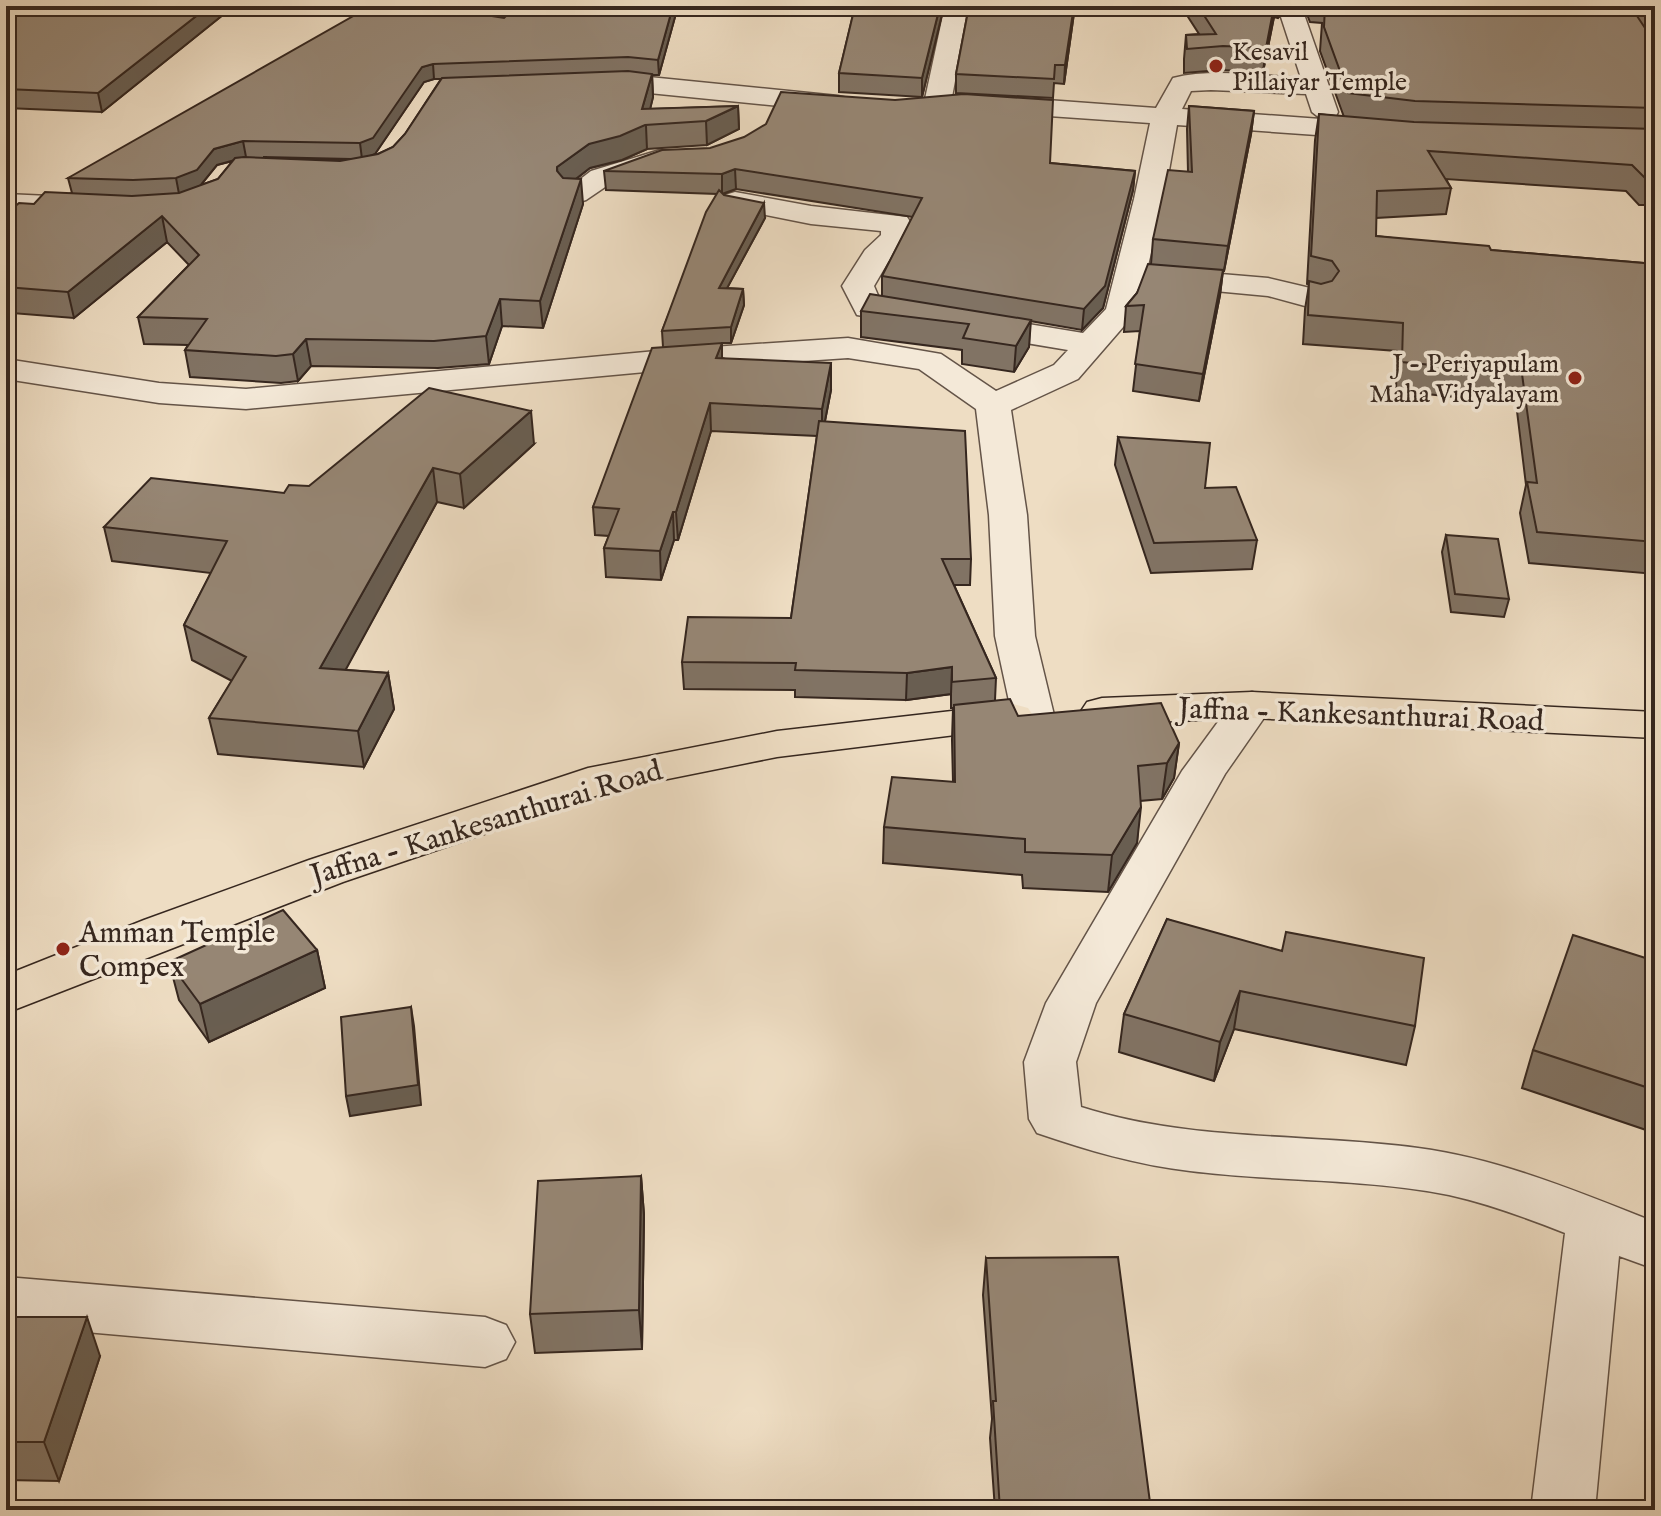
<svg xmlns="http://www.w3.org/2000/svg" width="1661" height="1516" font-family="'IM FELL English',serif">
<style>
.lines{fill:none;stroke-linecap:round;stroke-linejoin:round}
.street-casing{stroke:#645448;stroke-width:3}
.primary-casing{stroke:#36271f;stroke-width:3}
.street{fill:#f4e9d8;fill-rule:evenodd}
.primary{fill:#eeddc3;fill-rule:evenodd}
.wall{fill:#817364;stroke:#36271f;stroke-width:2;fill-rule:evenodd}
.shaded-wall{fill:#695e51;stroke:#36271f;stroke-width:2}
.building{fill:#968674;stroke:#36271f;stroke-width:2}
.poi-dot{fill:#8f2418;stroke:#f4e9d8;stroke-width:3}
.labels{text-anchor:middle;stroke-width:7;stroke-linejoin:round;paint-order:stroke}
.far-poi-label{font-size:26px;fill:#36271f;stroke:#f4e9d8;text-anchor:start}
.street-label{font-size:30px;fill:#36271f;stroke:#f4e9d8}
.poi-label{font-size:30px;fill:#36271f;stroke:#f4e9d8;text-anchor:start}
</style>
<rect width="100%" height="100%" fill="#eeddc3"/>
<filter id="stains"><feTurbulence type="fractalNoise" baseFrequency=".0025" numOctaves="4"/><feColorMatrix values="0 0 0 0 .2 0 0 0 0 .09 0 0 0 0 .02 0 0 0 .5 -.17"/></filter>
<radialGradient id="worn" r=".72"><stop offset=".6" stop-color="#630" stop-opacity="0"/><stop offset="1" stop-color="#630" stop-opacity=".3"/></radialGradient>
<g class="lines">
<defs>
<path id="street" d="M945 6H969L952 97 963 94 1156 108 1173 78C1213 68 1259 76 1301 78L1281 17 1289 6H1313L1305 17 1338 112 1335 118 1327 120 1341 122 1345 128 1341 134 1331 136 1177 125 1164 199 1137 311 1078 379 1011 410 1027 515 1035 636 1054 715 1048 724 1033 728 1018 724 1012 715 995 636 989 515 976 409 919 369 848 358 667 370 246 409 159 403 6 379V359L159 383 246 389 667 350 848 338 941 354 996 391 1054 365 1068 350 857 315 842 286 865 250 881 235V231L811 224 725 207 720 201 725 195 735 192 811 206 907 217 911 223V237L888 262 874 286 880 300 1083 333 1106 309 1134 199 1150 123 963 110 936 116 927 114 923 108ZM1211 90 1306 94 1312 112 1321 119 1182 109 1191 91Z
M629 75 838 96 847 98 851 104 847 110 838 112 629 91H583L579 85 583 79Z
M660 150 670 152 674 158 670 164 611 183 586 200 576 203 566 200 561 194 591 171Z
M6 194 93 198 103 201 108 207 103 213 93 216 6 212Z
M1162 269 1268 278 1327 292 1332 299 1327 306 1316 309 1268 296 1151 285 1146 278 1151 271Z
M1252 692 1267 696 1273 705 1225 774 1096 1003 1076 1062 1081 1107C1190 1142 1306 1133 1418 1148 1501 1159 1578 1192 1655 1222V1269L1619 1256 1595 1510H1531L1565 1233C1527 1218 1489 1204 1449 1195 1364 1178 1276 1182 1190 1171 1137 1165 1087 1150 1037 1133L1029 1119 1024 1062 1046 1003 1182 771 1237 696Z
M6 1277 485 1317 506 1325 515 1342 506 1359 485 1367 6 1325Z"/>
<path id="primary" d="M1252 692 1655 712V738L1252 718 1102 724 1087 720 1081 711 1087 702 1102 698Z
M1013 704 1028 708 1034 717 1028 726 777 757 613 790 343 882 6 1013V975L144 920 309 860 588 768 777 731Z"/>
</defs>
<use href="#street" class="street-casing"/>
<use href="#primary" class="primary-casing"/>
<use href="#street" class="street"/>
<use href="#primary" class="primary"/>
</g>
<path class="wall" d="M6 6H234L102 112 6 108Z
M678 6 659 75H652L653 97 650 109 738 106 739 129 707 145 647 149 622 160 590 168 576 179 583 204 543 328 502 326 489 364 438 368 311 366 298 381 281 383 190 377 185 350 188 345 144 344 138 317 189 265 167 242 74 318 12 313 6 319V214L34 204 72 193 68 178 504 18ZM434 79H441L405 134 393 147 378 154 370 156 375 154 424 82ZM263 157 351 159 340 161ZM233 161 218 179 201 185 217 165Z
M839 6H944L922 97 839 92V73L853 15H839Z
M969 6H1075L1064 84 1054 83 1053 98 956 93V74Z
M1181 6H1287L1278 18 1274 17 1263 72 1220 70 1184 73V59L1186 35 1199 34Z
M1310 6H1655V38L1652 39 1655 44V205H1639L1626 191 1446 179 1451 188 1446 214 1376 218V236L1491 250 1655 264V574L1529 563 1520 513 1526 485 1516 403 1396 391 1397 351 1303 344 1305 309 1309 285 1307 284 1315 140 1319 114 1344 117 1320 51 1322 23 1310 22 1308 17Z
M1189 106 1254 111 1251 134 1224 271H1223L1220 295 1199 401 1133 391 1140 331 1124 332 1126 306 1137 293 1151 264 1153 239 1188 172 1187 129Z
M1050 163 1135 171 1133 190 1103 308 1082 330 1030 321 1029 347 1014 372 962 364V350L861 337V311L882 296V276L913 217 736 189 723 194 765 218 727 288 743 289 744 305 731 343H722V358L831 390 825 421 971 559 970 585H954L996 678 995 700 1018 716 1179 743 1174 778 1162 799 1140 801 1137 843 1108 892 1023 888 1022 875 883 863 884 827 953 782 952 740 953 708H951V694L906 700 795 697V690L684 689 682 662 791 618 817 436 711 431 678 540H674L661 580 606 577 604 548 609 536 595 535 593 507 663 347 662 331 717 194 606 190 604 171Z
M1118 437 1257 540 1252 569 1151 573 1115 465Z
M534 444 464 508 437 502 345 670 388 673 394 709 364 767 218 754 209 718 232 681 192 660 184 625 211 573 112 561 104 527 284 493 309 486Z
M1446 535 1509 599 1504 617 1451 612 1442 552Z
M1167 919 1415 1026 1406 1065 1234 1029 1214 1081 1119 1052 1124 1014Z
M317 950 325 988 209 1042 179 1000 169 962Z
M1655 961V1133L1522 1088 1533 1050Z
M641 1176 644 1215 642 1349 535 1353 530 1314Z
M986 1258 1151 1510H995L990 1438 992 1419 983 1295Z
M6 1317 100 1356 59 1481 6 1480Z"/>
<path class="shaded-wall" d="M209 6H234L102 112 98 93Z
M673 6H678L659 75 658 60Z
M940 6H944L922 97V78Z
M1074 6H1075L1064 84 1065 65Z
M1274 6V17L1263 72 1266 48Z
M1280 6H1287L1278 18Z
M433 64 434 79 424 82 375 154 362 159 360 143 422 67Z
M652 74 653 97 646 126 647 149 622 160 590 168 559 192 557 167 589 144 642 109Z
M738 106 739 129 707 145 706 121Z
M1254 111 1251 134 1224 271 1228 246Z
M243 141 246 157 217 165 200 186 179 194 176 178 214 149Z
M735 169 736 189 722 194V174Z
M1135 171 1133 190 1103 308 1082 330 1084 309Z
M581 179 583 204 543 328 540 301Z
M764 203 765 218 719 303V288Z
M162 216 167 242 74 318 68 292Z
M1223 270 1220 295 1199 401 1203 374Z
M743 289 744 305 731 343V327Z
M6 290 12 313 6 319Z
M500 299 502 326 489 364 486 336Z
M1031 320 1029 347 1014 372 1016 346Z
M306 339 311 366 298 381 293 354Z
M722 343V369L716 358Z
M831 363V390L822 436V409Z
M710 403 711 431 678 540 676 512Z
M531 411 534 444 464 508 460 474Z
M433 468 437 502 327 704 320 668Z
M673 512 674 540 661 580 660 551Z
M952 667 951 694 906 700 907 673Z
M388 673 394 709 364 767 358 731Z
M1179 743 1174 778 1162 799 1167 763Z
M1141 807 1137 843 1108 892 1112 855Z
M317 950 325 988 209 1042 200 1004Z
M1240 991 1234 1029 1214 1081 1220 1042Z
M411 1007 414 1026 421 1105 350 1116 346 1096Z
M641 1176 644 1215 642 1349 639 1310Z
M87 1317 100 1356 59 1481 44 1442Z"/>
<path class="building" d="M6 6H209L98 93 6 89Z
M371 6H428L504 18 516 6H673L658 60 628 57 433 64 422 67 373 138 360 143 243 141 214 149 197 170 176 178 133 180 68 178Z
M855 6H940L922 78 839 73Z
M969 6H1074L1065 65H1055L1054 79 956 74Z
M1198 6H1274L1266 48 1223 46 1187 49 1186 35 1216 34Z
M1325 6H1655V15L1637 16 1655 43V108L1415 101 1348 93 1324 27Z
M628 71 652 74 642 109 738 106 706 121 645 125 620 136 589 144 557 167V171L563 178 581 179 540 301 500 299 486 336 434 341 306 339 293 354 276 356 185 350 207 319 138 317 199 255 162 216 68 292 6 287V214L19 203 34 204 45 192 132 196 179 193 218 179 235 158 244 157 340 161 378 154 393 147 405 134 442 78Z
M781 92 895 100 964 94 1053 100 1050 163 1135 171 1105 286 1084 309 882 276 922 198 735 169 722 174 604 171 662 150 710 148 744 137 766 124Z
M1189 106 1254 111 1228 246 1153 239 1168 170 1192 172Z
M1319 114 1414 122 1655 129V178L1646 179 1632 165 1428 151 1451 188 1377 191 1376 236 1489 246 1491 250 1655 264V542L1537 532 1527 482 1537 483 1522 374 1402 362 1403 323 1308 315 1309 281 1321 284 1332 281 1339 271 1332 261 1311 256Z
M719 190 724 195 764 203 719 288 743 289 731 327 662 331 706 212Z
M1148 264 1223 270 1203 374 1135 364 1144 305 1126 306 1137 293Z
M870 294 1031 320 1016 346 963 338 969 324 861 311Z
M722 343 716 358 831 363 822 409 710 403 676 512H673L660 551 604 548 619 509 593 507 652 348Z
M429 388 531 411 460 474 433 468 320 668 388 673 358 731 209 718 246 657 184 625 227 541 104 527 151 478 284 493 289 485 309 486Z
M819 421 965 431 971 559H942L996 678 952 682V667L907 673 795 670 796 663 682 662 688 617 791 618Z
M1118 437 1210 443 1205 488 1236 487 1257 540 1154 543Z
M1446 535 1498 539 1509 599 1455 594Z
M1010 699 1018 716 1161 703 1179 743 1167 763 1138 766 1141 807 1112 855 1025 852V839L884 827 892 777 955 782 954 705Z
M283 910 317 950 200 1004 169 962Z
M1167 919 1282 951 1286 932 1424 958 1415 1026 1240 991 1220 1042 1124 1014Z
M1573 935 1655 961V1090L1533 1050Z
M411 1007 418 1085 346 1096 341 1017Z
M641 1176 639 1310 530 1314 538 1181Z
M1118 1257 1151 1510H1000L993 1401H996L986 1258Z
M6 1317H87L44 1442H6Z"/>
<g class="poi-dot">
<circle cx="1216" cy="66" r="8"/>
<circle cx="1575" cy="378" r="8"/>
<circle cx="63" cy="949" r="8"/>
</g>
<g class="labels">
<g class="far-poi-label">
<text x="1232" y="60">Kesavil<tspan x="1232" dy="30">Pillaiyar Temple</tspan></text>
<text x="1559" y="372" text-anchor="end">J - Periyapulam<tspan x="1559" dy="30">Maha Vidyalayam</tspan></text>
</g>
<g class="street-label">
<text transform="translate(1361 714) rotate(2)" y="10">Jaffna - Kankesanthurai Road</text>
<text transform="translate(486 822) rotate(-17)" y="10">Jaffna - Kankesanthurai Road</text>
</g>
<g class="poi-label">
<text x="79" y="942">Amman Temple<tspan x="79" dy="34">Compex</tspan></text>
</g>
</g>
<rect width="1661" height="1516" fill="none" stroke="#eeddc3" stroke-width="32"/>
<rect x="8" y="8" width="1645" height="1500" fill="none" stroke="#36271f" stroke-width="4"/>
<rect x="16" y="16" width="1629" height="1484" fill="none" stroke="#36271f" stroke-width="2"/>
<rect width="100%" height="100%" filter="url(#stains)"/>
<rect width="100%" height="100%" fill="url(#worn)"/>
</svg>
